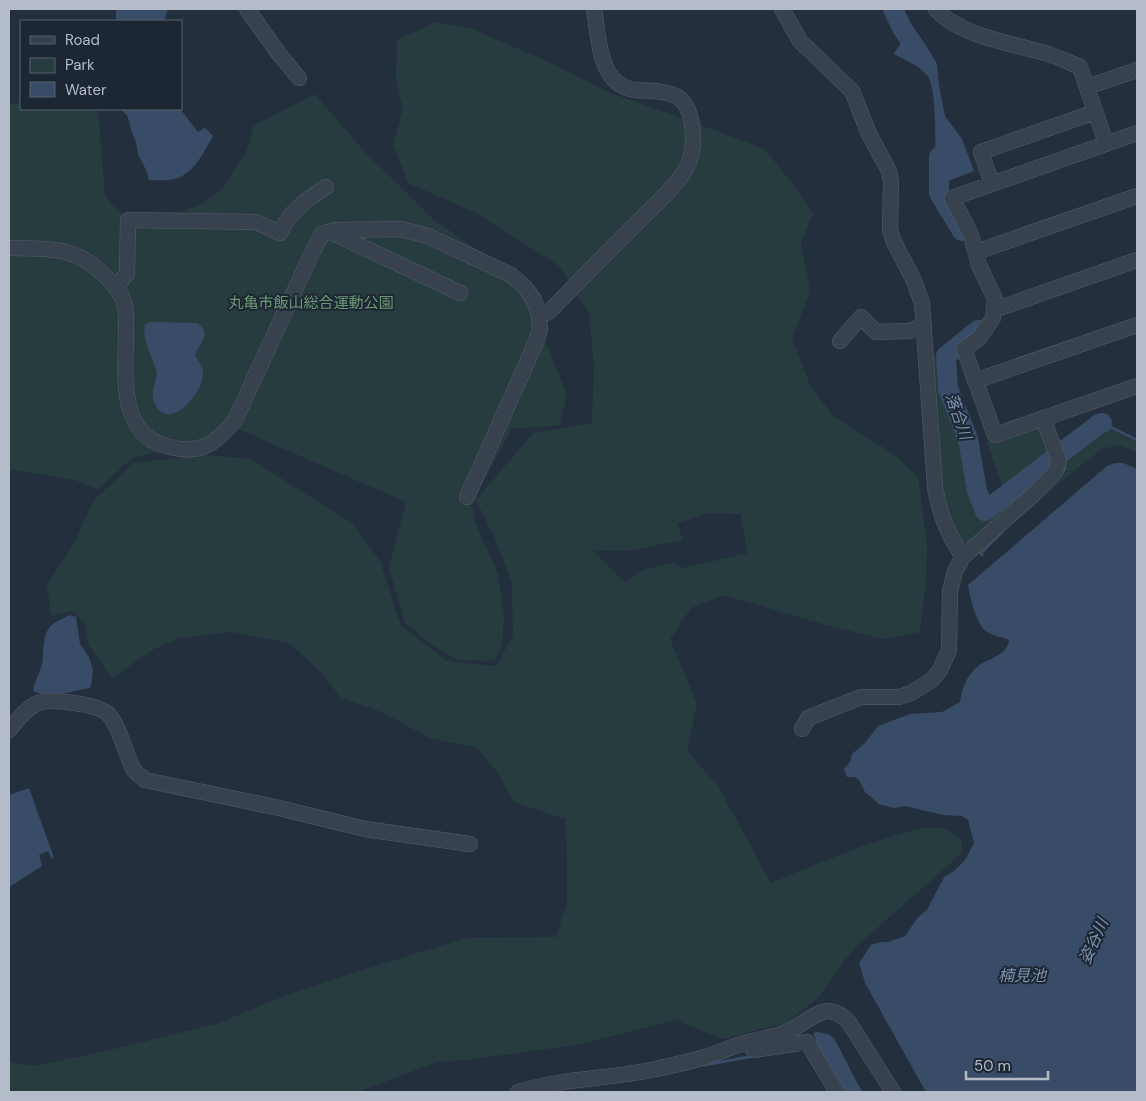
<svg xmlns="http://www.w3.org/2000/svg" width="1146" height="1101" font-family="'DM Sans','Noto Sans JP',sans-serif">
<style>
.green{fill:#263c3f;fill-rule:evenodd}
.water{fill:#394c67}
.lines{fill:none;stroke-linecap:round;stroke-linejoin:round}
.stream{stroke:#394c67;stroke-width:3}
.river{stroke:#394c67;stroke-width:20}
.minor-casing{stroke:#565f6c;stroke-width:16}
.minor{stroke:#38414e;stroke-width:15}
.labels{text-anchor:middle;stroke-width:4;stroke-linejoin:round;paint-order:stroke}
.park-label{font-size:15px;fill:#6b9a76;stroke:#1d2633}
.water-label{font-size:16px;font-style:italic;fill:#7c92b1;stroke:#1d2633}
</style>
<rect width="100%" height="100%" fill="#242f3e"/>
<path class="green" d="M436 22 472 29 558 66 608 92 679 117 765 149 801 195 813 214 801 242 810 291 792 339 810 385 833 416 895 455 918 477 927 543 926 581 920 632 884 639 826 625 724 595 691 608 670 639 697 704 687 751 718 786 771 883C800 871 917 820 942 828 949 830 956 836 962 840L961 854 858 945 845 960 818 998 786 1023 723 1039 675 1020 576 1045 465 1060 437 1062 358 1092H9V1062L35 1066 110 1050 216 1024 287 995 356 972 466 938 556 937 567 903V856L565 819 514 802 497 771 475 747 430 738 381 712 341 698 322 673 289 643 231 632 179 638 154 649 112 678 89 646 84 623 73 611 51 616 47 585 74 543 94 500 133 463 205 455 251 459 353 524 380 561 401 626 447 661 496 666 513 636 512 584 497 543 476 500 533 433 592 423 594 365 589 313 558 265 476 213 408 183 393 145 403 109 396 81 397 40ZM710 513 740 514 748 553 684 568 673 563 643 570 625 583 593 550 627 551 683 540 677 523Z
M315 94 365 152 434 220 479 251 516 271 537 289 545 304 547 325 546 342 567 395 559 426 512 428 472 503 475 522 498 574 504 616 502 645 494 661 458 660 429 643 405 623 389 568 406 502 238 429 226 441 205 452 158 451 132 458 98 490 75 480 9 469V104L21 103V109H98L105 195 112 205 123 214 180 212 202 204 222 189 247 150 253 126Z
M933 356 944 357 945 389 966 442 976 493 984 515 1050 466 1042 478 968 543 963 542 953 534 938 486Z
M1037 425 1053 457 1005 495 987 442Z
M1102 425 1137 443V452L1118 445 1102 449 1076 469 1029 510 994 543 1067 471 1064 455Z"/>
<path class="water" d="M116 9H168L164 21H116Z
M909 29 920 48 930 52 937 64 939 86 945 116 962 139 974 171 937 185 935 176C935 155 938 89 927 75 918 65 905 60 894 54Z
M121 109H180L198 132 205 128 213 136C203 154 192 178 169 180 163 181 156 180 149 180L147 172 138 154 136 142 131 130 128 117Z
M150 322 198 323C212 336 200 341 195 355 197 360 203 367 203 372 205 390 171 434 155 404 148 390 159 382 156 370 152 355 142 342 145 325Z
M1115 463H1123L1137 469V1092H926L865 983 859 963 871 945 881 942H888L905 936 918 917 927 910 944 877 954 871 965 860 974 843 968 820 962 816 943 815 905 806 894 808 886 806 879 804 865 792 859 780 854 777H847L844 769 850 762 852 754 865 743 878 726 910 714 942 712 960 702C962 690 965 679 974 670 984 658 1007 658 1009 640 1003 637 993 636 987 632 976 624 970 597 968 585L1107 466Z
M69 615 76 617 80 644 89 657 93 670 92 681 90 688C72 691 50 699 33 691 34 682 40 673 42 664 44 653 42 638 49 628 53 622 63 619 69 615Z
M29 788 54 858 52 859 48 851 39 855 42 866 9 887V795Z
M817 1032 828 1034 834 1038 862 1092H843L814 1043 816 1040 813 1033Z"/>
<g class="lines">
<path class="stream" d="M1102 423 1137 440
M1060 475 1065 469 1064 464
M982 555 981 553 1002 532
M704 1065 754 1056"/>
<path class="river" d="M893 9 902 28 921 56
M939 157V193L962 231
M978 330 946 356 948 389 968 439 977 491 985 511 1099 424 1102 423"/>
<defs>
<path id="minor" d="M247 9 279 54 299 78
M782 9 800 41 852 91 869 134 889 171 891 182 890 230 894 242 914 281 922 303 935 487C940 516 947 532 963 557L1036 492 1055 472 1059 461 1043 418
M936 9C960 37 1017 44 1051 55 1061 58 1070 63 1080 67L1106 143
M1087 87 1137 70
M1137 133 952 198 971 235 979 265 995 299 993 318 980 337 964 349 995 435 1137 386
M992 184 981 152 1095 112
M331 232 460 293
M9 248C47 249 75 245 104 275 110 281 117 288 121 295 127 306 126 320 126 332 126 376 116 438 174 448 203 454 218 441 235 420L313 251 322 234 336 230 401 229 428 236 511 275 524 286 534 300 539 315 540 329 536 342 467 497
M976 252 1137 196
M115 287 127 274 128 220 256 222 280 233C290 211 306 200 326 187
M994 310 1137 260
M539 315 549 312C580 280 611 248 643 217 655 205 678 184 686 169 697 151 696 107 676 96 663 90 649 91 635 90 598 85 599 37 594 9
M840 341 861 317 876 332 909 331 924 326
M975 381 1137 325
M802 729 808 718 861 697H899L911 693 932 680 940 670 949 650 950 591 955 571 963 557
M9 730C17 721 28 705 41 702 53 699 98 704 108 714 120 726 125 754 134 770 137 774 142 777 145 780L279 808 365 829 470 844
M753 1050 807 1042 837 1092
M518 1092C560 1079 603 1079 646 1071 665 1067 686 1063 705 1057 721 1052 735 1045 752 1041 764 1038 777 1037 788 1031 813 1020 827 996 850 1024L893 1092"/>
</defs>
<use href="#minor" class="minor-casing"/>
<use href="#minor" class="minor"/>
</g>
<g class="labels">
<g class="park-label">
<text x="311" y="308">丸亀市飯山総合運動公園</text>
</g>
<g class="water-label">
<text transform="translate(959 416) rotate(71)" y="6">落合川</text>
<text transform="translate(1093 941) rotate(-66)" y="6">姿谷川</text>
<text x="1022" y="981">楠見池</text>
</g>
</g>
<rect width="1146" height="1101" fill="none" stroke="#b4bcc9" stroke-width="20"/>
<rect x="20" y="20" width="162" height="90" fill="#1d2633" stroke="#59626f"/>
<rect x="30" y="36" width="25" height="8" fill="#38414e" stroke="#59626f"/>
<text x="65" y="45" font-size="15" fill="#b4bcc9">Road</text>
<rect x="30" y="58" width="25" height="15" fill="#263c3f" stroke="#59626f"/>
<text x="65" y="70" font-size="15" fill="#b4bcc9">Park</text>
<rect x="30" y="82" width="25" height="15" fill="#394c67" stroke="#59626f"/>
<text x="65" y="95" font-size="15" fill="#b4bcc9">Water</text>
<path d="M966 1071v8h82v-8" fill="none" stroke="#b4bcc9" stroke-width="2.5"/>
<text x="974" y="1071" font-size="15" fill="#b4bcc9" stroke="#1d2633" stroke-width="4" paint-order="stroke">50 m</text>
</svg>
